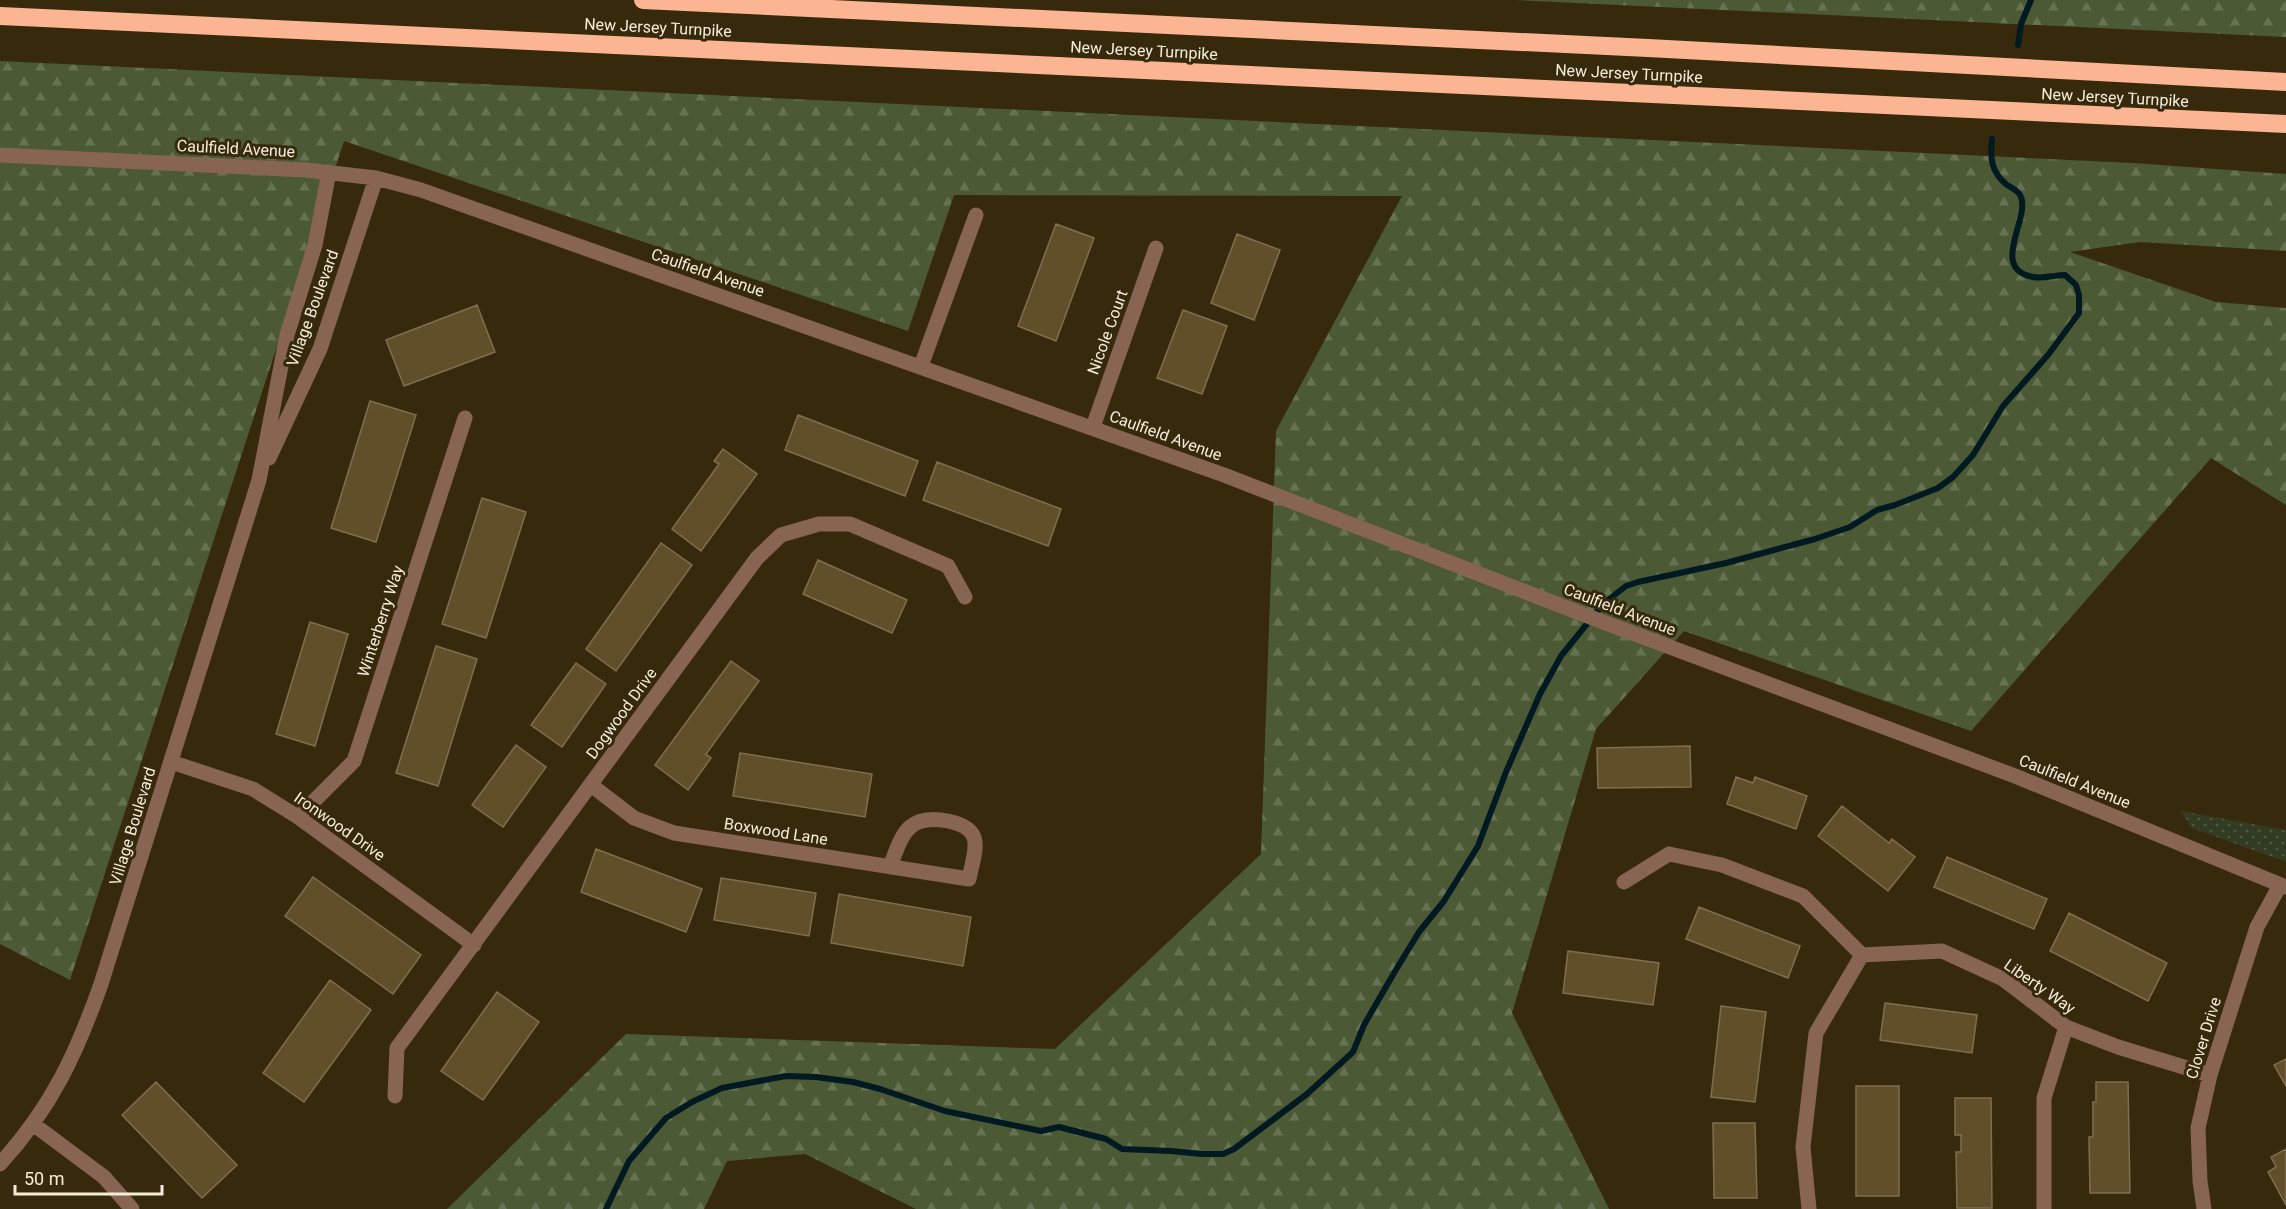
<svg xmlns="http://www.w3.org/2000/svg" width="2286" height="1209" font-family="Roboto,sans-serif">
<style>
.grass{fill:url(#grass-dots)}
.forest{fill:url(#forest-firs)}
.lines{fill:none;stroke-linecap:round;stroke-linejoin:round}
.stream{stroke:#011a22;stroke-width:6}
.building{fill:#614f29;stroke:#7e6f51;stroke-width:1.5}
.minor{stroke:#886453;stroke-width:15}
.highway{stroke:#fcb592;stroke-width:18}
.labels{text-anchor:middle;stroke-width:6;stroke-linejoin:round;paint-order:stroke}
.street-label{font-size:16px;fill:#f4ecdb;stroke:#372a0c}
</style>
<defs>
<pattern id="grass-dots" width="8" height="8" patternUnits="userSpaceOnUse" patternTransform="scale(1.5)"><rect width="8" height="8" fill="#323c23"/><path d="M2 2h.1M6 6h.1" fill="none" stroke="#505842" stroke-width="1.8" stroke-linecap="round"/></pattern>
<pattern id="forest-firs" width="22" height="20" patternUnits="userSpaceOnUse" patternTransform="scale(1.5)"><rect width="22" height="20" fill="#4b5a35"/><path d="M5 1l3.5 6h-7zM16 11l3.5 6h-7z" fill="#667252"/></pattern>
</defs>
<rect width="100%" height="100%" fill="#372a0c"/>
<path class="grass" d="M2181 811 2286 830V862L2192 828Z"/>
<path class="forest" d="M1515 0H2286V37Z
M0 61 2133 163 2286 174V251L2140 242 2070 252 2216 302 2286 308V505L2211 458 1971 731 1684 631 1596 729 1512 1013 1609 1209H916L805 1154 727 1161 704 1209H447L626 1034 1055 1049 1261 854 1276 431 1402 196 954 195 908 331 344 141 70 980 0 944Z"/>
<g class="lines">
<path class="stream" d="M2018 45 2021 24 2031 0
M606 1209 629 1161 666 1118 692 1102 722 1088 786 1076 816 1077 853 1082 880 1089 945 1111 1041 1131 1059 1127 1106 1139 1122 1149 1171 1151 1202 1154H1223L1234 1149 1307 1094 1353 1052 1364 1025 1394 973 1419 932 1444 901 1478 846 1506 772 1540 694 1561 656 1603 604 1626 586 1638 582 1726 563 1815 539 1850 527 1877 510 1895 505 1938 488 1953 477 1973 455 2003 406 2048 355 2079 313V295L2076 285 2065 275C2054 275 2044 279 2033 277 1989 269 2030 219 2021 197 2019 191 2012 188 2007 185 1991 172 1990 159 1992 139"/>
</g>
<path class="building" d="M1056 224 1094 238 1056 341 1018 326Z
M1237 234 1280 250 1254 320 1211 303Z
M477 305 495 352 404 386 386 340Z
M1183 310 1227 326 1202 394 1157 378Z
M370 401 416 415 376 542 331 528Z
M798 415 918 461 905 496 785 450Z
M723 449 757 474 701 551 672 529 719 464 714 461Z
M937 462 1061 509 1048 546 923 500Z
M482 498 526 512 486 638 442 624Z
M661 543 692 565 616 671 586 649Z
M818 560 907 600 892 633 803 594Z
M310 622 348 634 315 746 276 734Z
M436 646 477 659 438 786 396 773Z
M731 661 759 681 706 754 711 758 688 790 655 765Z
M576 663 606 684 562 747 531 725Z
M516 745 546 767 503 827 472 805Z
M1690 746 1691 787 1598 788 1597 748Z
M740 753 872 774 865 817 733 796Z
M1736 777 1753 783 1755 777 1807 796 1796 829 1727 804Z
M1842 806 1889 843 1892 839 1915 857 1888 891 1818 836Z
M596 849 702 889 686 932 581 892Z
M1947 857 2047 899 2034 929 1934 887Z
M313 877 421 955 393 994 285 916Z
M721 878 816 893 809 936 714 920Z
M839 894 971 917 963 966 831 943Z
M1699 907 1800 946 1788 978 1686 939Z
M2069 913 2167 963 2148 1001 2050 951Z
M1568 951 1659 963 1653 1005 1563 993Z
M330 980 371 1010 304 1102 263 1073Z
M497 992 539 1022 483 1100 441 1071Z
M1885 1003 1977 1015 1972 1053 1880 1040Z
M1721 1006 1766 1012 1755 1102 1711 1097Z
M2286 1059V1086L2274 1065Z
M156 1082 237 1165 202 1198 122 1115Z
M2096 1082H2128L2130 1193H2090L2089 1137H2093V1102H2096Z
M1856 1086H1899V1196H1856Z
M1955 1098H1991L1992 1208H1957L1956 1152H1961V1135H1955Z
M1713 1123H1755L1757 1198H1714Z
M2286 1149V1205L2268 1172 2276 1167 2271 1157Z"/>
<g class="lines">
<path class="minor" d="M0 155 306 170 376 178 421 190 1224 475 1603 622 2015 776 2286 887
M921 366 976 215
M1093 427 1156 248
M269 458 320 349 376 178
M171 762 253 789 298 817 474 945
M591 785 634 818 674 833 969 879C975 849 986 829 948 821 908 813 902 834 890 867
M298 817 354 761 465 418
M1624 882 1669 854 1722 865 1803 896 1862 955
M395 1096 397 1048 757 558 781 535 819 524H850L948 566 965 597
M33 1124 104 1177 132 1209
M0 1164C51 1108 76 1055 101 984L259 480 287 335 315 245 329 172
M1809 1209 1803 1147 1816 1033 1862 955 1942 951 2003 979 2066 1027 2118 1047 2210 1075
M2044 1209V1098L2066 1027
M2204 1209 2200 1181 2198 1128 2210 1075 2257 927 2280 885"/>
<path class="highway" d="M643 0 1648 48 2286 82
M0 16 2286 124"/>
</g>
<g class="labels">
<g class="street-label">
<text transform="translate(658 27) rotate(3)" y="6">New Jersey Turnpike</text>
<text transform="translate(1144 50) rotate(3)" y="6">New Jersey Turnpike</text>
<text transform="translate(1629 73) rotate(3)" y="6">New Jersey Turnpike</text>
<text transform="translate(2115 97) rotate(3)" y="6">New Jersey Turnpike</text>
<text transform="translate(236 148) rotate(3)" y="6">Caulfield Avenue</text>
<text transform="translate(708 272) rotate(19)" y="6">Caulfield Avenue</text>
<text transform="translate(312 308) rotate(-70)" y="6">Village Boulevard</text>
<text transform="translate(1107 332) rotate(-70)" y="6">Nicole Court</text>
<text transform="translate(1166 435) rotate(20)" y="6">Caulfield Avenue</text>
<text transform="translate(1620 609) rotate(21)" y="6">Caulfield Avenue</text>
<text transform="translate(380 621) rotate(-72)" y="6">Winterberry Way</text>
<text transform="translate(621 713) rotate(-54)" y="6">Dogwood Drive</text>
<text transform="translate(2075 781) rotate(22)" y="6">Caulfield Avenue</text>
<text transform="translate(132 826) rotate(-73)" y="6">Village Boulevard</text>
<text transform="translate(340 826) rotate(35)" y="6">Ironwood Drive</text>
<text transform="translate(776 831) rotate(9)" y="6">Boxwood Lane</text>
<text transform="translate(2040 986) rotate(35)" y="6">Liberty Way</text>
<text transform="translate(2203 1038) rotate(-73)" y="6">Clover Drive</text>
</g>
</g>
<path d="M15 1185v9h147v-9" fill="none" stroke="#f4ecdb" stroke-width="3"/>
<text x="24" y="1185" font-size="18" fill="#f4ecdb" stroke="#372a0c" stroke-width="4.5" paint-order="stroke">50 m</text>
</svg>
